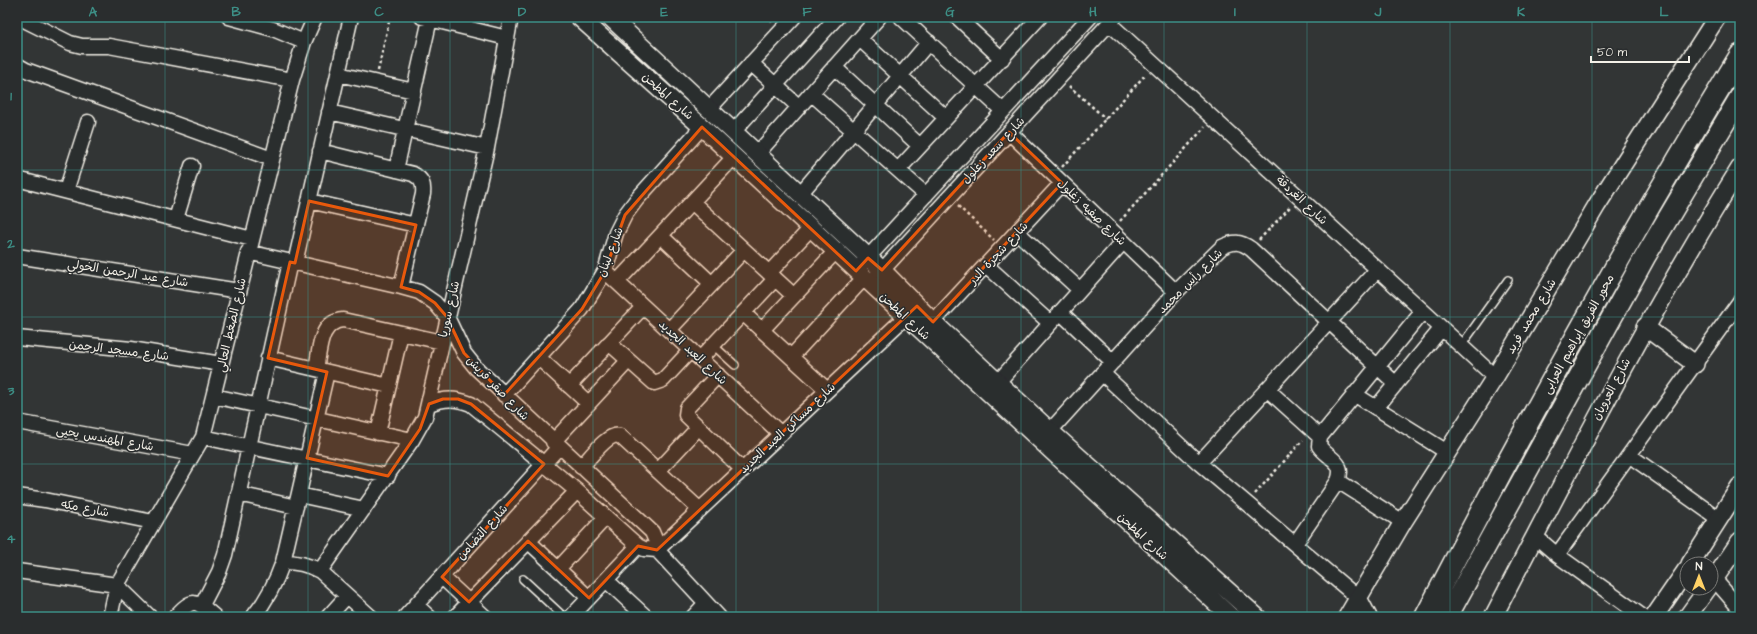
<svg xmlns="http://www.w3.org/2000/svg" width="1757" height="634" font-family="'Architects Daughter','Playpen Sans Arabic',sans-serif">
<style>
.lines{fill:none;stroke-linecap:round;stroke-linejoin:round}
.service-casing{stroke:#f4f1e8;stroke-width:10}
.minor-casing{stroke:#f4f1e8;stroke-width:17}
.tertiary-casing{stroke:#f4f1e8;stroke-width:20}
.secondary-casing{stroke:#f4f1e8;stroke-width:23}
.path{stroke:#f4f1e8;stroke-width:2.5;stroke-dasharray:3 3;stroke-linecap:butt}
.service{stroke:#2a2d2e;stroke-width:7}
.minor{stroke:#2a2d2e;stroke-width:14}
.tertiary{stroke:#2a2d2e;stroke-width:17}
.secondary{stroke:#2a2d2e;stroke-width:20}
.marked{fill:#e8590c;fill-opacity:0.2;stroke:#e8590c;stroke-width:3;stroke-linejoin:round}
.grid{fill:none;stroke:#3d8f86;stroke-width:1;stroke-opacity:0.55}
.labels{text-anchor:middle;stroke-width:3;stroke-linejoin:round;paint-order:stroke}
.street-label{font-size:12px;fill:#f4f1e8;stroke:#2a2d2e}
.neatline{fill:none;stroke:#3d8f86;stroke-width:1.5}
.grid-label{font-size:13px;text-anchor:middle;font-weight:bold;fill:#3d8f86}
</style>
<rect width="100%" height="100%" fill="#323535"/>
<filter id="ink" filterUnits="userSpaceOnUse"><feTurbulence type="fractalNoise" baseFrequency=".025" numOctaves="2"/><feDisplacementMap in="SourceGraphic" scale="8" xChannelSelector="R" yChannelSelector="G"/><feConvolveMatrix kernelMatrix="1 2 1 2 8 2 1 2 1" color-interpolation-filters="sRGB"/></filter>
<g filter="url(#ink)">
<g class="lines">
<defs>
<path id="service" d="M713 345 735 365
M1461 346 1508 280
M523 579 564 617"/>
<path id="minor" d="M18 17 70 43 82 46H109L292 80
M229 17 273 29 304 42
M422 17 507 38
M901 17 1003 111
M957 17 1002 59
M1109 23 1495 377
M860 39 946 118
M751 63 799 107
M17 65 26 70 272 159
M834 67 920 146
M338 74 414 91
M811 93 926 195
M709 109 794 17
M329 112 487 148
M733 132 837 17
M1009 132 1176 292
M320 151 413 174C422 179 424 184 423 194L401 287
M757 154 879 17
M396 170 430 19
M898 170 1040 17
M17 179 252 239
M66 191 88 122
M800 194 929 42
M309 201 416 225
M692 202 794 296
M176 219 192 166
M1017 232 1080 290
M661 236 712 284
M248 252 401 287 419 292 435 303 447 317 464 353 476 368 652 532 657 544V550L719 617
M17 256 239 291
M295 263 351 17
M861 265 1090 17
M986 265 1050 323
M605 271 781 434
M769 273 811 228
M876 277 1115 17
M617 282 734 157
M1060 312 1113 362
M743 313 827 390
M933 322 1062 183
M669 330 744 250
M762 330 836 251
M17 338 131 349 221 364
M609 343 654 383 663 380 691 350
M538 357 588 403
M791 357 864 278
M268 358 389 386
M700 359 775 279
M316 369C320 350 319 322 343 320L442 342
M1102 373 1199 463 1358 598
M718 375 687 408 686 415 743 470
M998 382 1123 242
M569 386 643 307
M1267 389 1320 437
M1354 394 1447 452
M504 395 582 309 605 271 616 233 625 215 637 199 702 127
M214 396 412 440
M429 404C445 398 455 398 471 404L577 491 638 546 644 549 657 550
M1376 408 1441 329
M17 422 193 454
M1050 431 1176 292 1222 247C1234 241 1240 241 1251 249L1396 384
M378 433 401 333
M203 437 388 476
M553 442 628 361
M1629 455 1719 519
M1199 463 1377 270
M581 467C589 459 608 432 620 436L700 510
M658 471 698 428
M1338 481 1403 522
M238 494 296 507
M299 495 364 509
M17 496 45 500 153 522
M1535 536 1557 555 1643 617
M528 541 589 598
M1295 544 1338 481C1346 461 1328 459 1319 446L1320 437 1423 311
M657 550 914 309
M1557 555 1740 301
M283 562C297 562 307 564 320 571L371 617
M558 569 606 517
M17 571 117 585 150 617
M320 571 412 440 425 417 487 148 511 17
M442 577 485 617
M1714 579 1740 609
M606 580 646 617
M202 605 219 572 225 555 290 262
M416 605 429 617
M110 617 117 585 203 437 292 80 304 42 315 17
M175 617C193 597 196 600 215 617
M253 617C267 600 276 582 283 562L327 372
M328 617 347 596
M405 617 559 447
M455 617 577 491
M571 617 638 546
M693 617 706 603"/>
<path id="tertiary" d="M579 17 702 127 1231 617
M610 17 882 270 933 322 1050 431 1257 617
M1645 327 1695 364
M1690 564 1740 486
M1711 584 1740 541
M1358 598 1368 617
M1347 617 1403 522 1495 377 1597 205 1717 17
M1493 617C1572 465 1649 313 1740 168
M1654 617 1687 569
M1687 617 1708 588"/>
<path id="secondary" d="M1425 617C1524 427 1628 238 1740 55
M1447 617 1645 257 1740 97"/>
</defs>
<use href="#service" class="service-casing"/>
<use href="#minor" class="minor-casing"/>
<use href="#tertiary" class="tertiary-casing"/>
<use href="#secondary" class="secondary-casing"/>
<path class="path" d="M767 17 772 22
M378 71 390 17
M1069 86 1106 119
M1062 167 1146 74
M958 206 994 240
M1120 221 1205 127
M1259 240 1290 207
M1255 494 1303 440"/>
<use href="#service" class="service"/>
<use href="#minor" class="minor"/>
<use href="#tertiary" class="tertiary"/>
<use href="#secondary" class="secondary"/>
</g>
</g>
<path class="marked" d="M702 127 856 271 868 258 882 270 1009 132 1062 183 933 322 917 306 657 550 638 546 589 598 528 541 469 602 442 577 544 464 471 404 458 399H443L429 404 420 429 388 476 307 458 327 372 268 358 290 262 295 263 309 201 416 225 401 287 419 292 435 303 447 317 464 353 504 395 582 309 605 271 625 215Z"/>
<path class="grid" d="M165 17V617M308 17V617M450 17V617M593 17V617M736 17V617M878 17V617M1021 17V617M1164 17V617M1307 17V617M1450 17V617M1592 17V617M17 170H1740M17 317H1740M17 464H1740"/>
<g class="labels">
<g class="street-label">
<text transform="translate(668 96) rotate(42)" y="4">شارع المطحن</text>
<text transform="translate(993 150) rotate(-47)" y="4">شارع سعد زغلول</text>
<text transform="translate(1302 200) rotate(43)" y="4">شارع الغردقة</text>
<text transform="translate(1092 212) rotate(44)" y="4">شارع صفيه زغلول</text>
<text transform="translate(610 252) rotate(-69)" y="4">شارع لبنان</text>
<text transform="translate(998 253) rotate(-47)" y="4">شارع شجرة الدر</text>
<text transform="translate(128 273) rotate(9)" y="4">شارع عبد الرحمن الخولي</text>
<text transform="translate(1190 281) rotate(-45)" y="4">شارع رأس محمد</text>
<text transform="translate(449 309) rotate(-77)" y="4">شارع سوريا</text>
<text transform="translate(905 316) rotate(43)" y="4">شارع المطحن</text>
<text transform="translate(1531 316) rotate(-59)" y="4">شارع محمد فريد</text>
<text transform="translate(231 325) rotate(-77)" y="4">شارع الضغط العالي</text>
<text transform="translate(1578 334) rotate(-61)" y="4">محور الفريق إبراهيم العرابى</text>
<text transform="translate(119 350) rotate(7)" y="4">شارع مسجد الرحمن</text>
<text transform="translate(693 352) rotate(43)" y="4">شارع العبد الجديد</text>
<text transform="translate(498 388) rotate(46)" y="4">شارع صقر قريش</text>
<text transform="translate(1611 389) rotate(-62)" y="4">شارع العروبان</text>
<text transform="translate(787 428) rotate(-43)" y="4">شارع مساكن العبد الجديد</text>
<text transform="translate(105 438) rotate(10)" y="4">شارع المهندس يحيى</text>
<text transform="translate(85 508) rotate(11)" y="4">شارع مكه</text>
<text transform="translate(482 532) rotate(-48)" y="4">شارع التضامن</text>
<text transform="translate(1143 536) rotate(43)" y="4">شارع المطحن</text>
</g>
</g>
<rect width="1757" height="634" fill="none" stroke="#2a2d2e" stroke-width="44"/>
<g transform="translate(1699 576)"><circle r="19" fill="#2a2d2e" stroke="#7b7b78"/>
<path d="M0-3L7 15L0 10L-7 15Z" fill="#ffd166"/>
<text y="-6" font-size="11" font-weight="bold" text-anchor="middle" fill="#f4f1e8">N</text>
</g>
<path d="M1591 56v6h98v-6" fill="none" stroke="#f4f1e8" stroke-width="2"/>
<text x="1597" y="56" font-size="12" fill="#f4f1e8" stroke="#2a2d2e" stroke-width="3" paint-order="stroke">50 m</text>
<rect x="22" y="22" width="1713" height="590" class="neatline"/>
<g class="grid-label">
<text x="93" y="16">A</text>
<text x="236" y="16">B</text>
<text x="379" y="16">C</text>
<text x="522" y="16">D</text>
<text x="664" y="16">E</text>
<text x="807" y="16">F</text>
<text x="950" y="16">G</text>
<text x="1093" y="16">H</text>
<text x="1235" y="16">I</text>
<text x="1378" y="16">J</text>
<text x="1521" y="16">K</text>
<text x="1664" y="16">L</text>
<text x="11" y="100">1</text>
<text x="11" y="248">2</text>
<text x="11" y="395">3</text>
<text x="11" y="543">4</text>
</g>
</svg>
